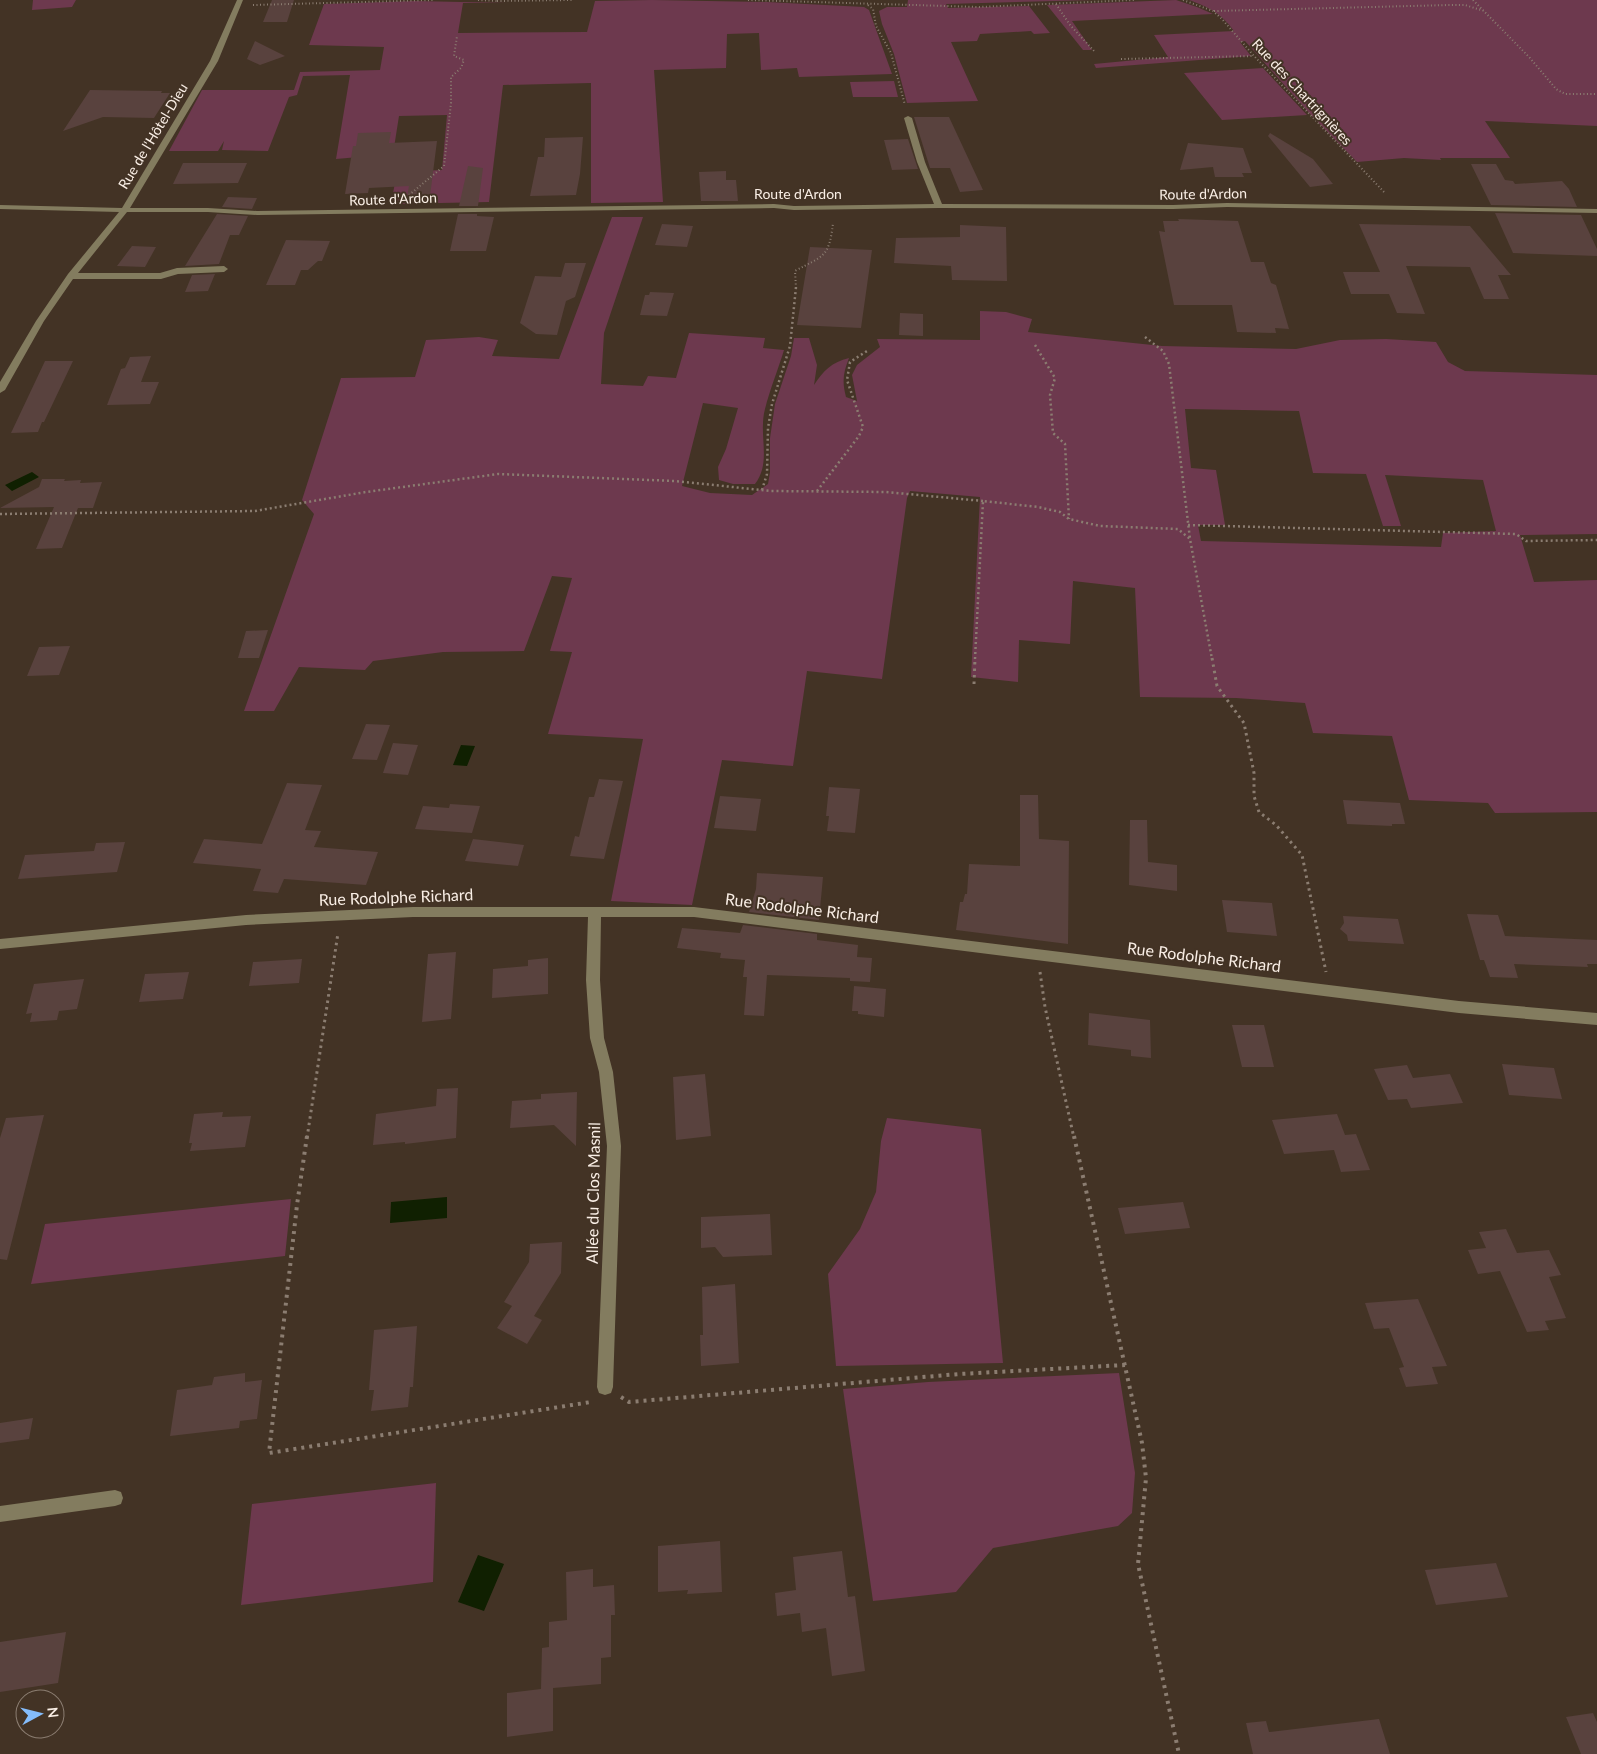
<svg xmlns="http://www.w3.org/2000/svg" width="1597" height="1754" font-family="Lato,sans-serif">
<style>
.green{fill:#6d394e;fill-rule:evenodd}
.water{fill:#102001}
.building{fill:#59423e}
.lines{fill:none;stroke-linecap:round;stroke-linejoin:round}
.path-far3{stroke:#8b7d71;stroke-width:2;stroke-dasharray:1 2.5;stroke-linecap:butt}
.path-far2{stroke:#8b7d71;stroke-width:2.5;stroke-dasharray:2 3;stroke-linecap:butt}
.path-far1{stroke:#8b7d71;stroke-width:3;stroke-dasharray:2.5 4;stroke-linecap:butt}
.path{stroke:#8b7d71;stroke-width:4;stroke-dasharray:3 5;stroke-linecap:butt}
.minor{fill:#837c5f;fill-rule:evenodd}
.labels{text-anchor:middle;stroke-width:4;stroke-linejoin:round;paint-order:stroke}
.far-street-label{font-size:14px;fill:#f9eee5;stroke:#433325}
.street-label{font-size:16px;fill:#f9eee5;stroke:#433325}
</style>
<rect width="100%" height="100%" fill="#433325"/>
<path class="green" d="M33 0H76L72 7 32 10Z
M652 0 767 2 864 7 869 10 892 74 799 77 797 68 761 70 759 33 727 34 726 68 654 70 663 202 591 203V83L503 85 489 202 391 204 397 172 442 170 447 115 399 116 393 154 336 159 350 75 303 76 297 95 289 97 268 151 222 150 224 141 218 151H169L202 90H294L300 72 380 70 384 47 309 45 324 4 415 1 507 3H463L458 33 587 32 595 1Z
M908 0H1095L946 4 948 8 1029 6 1050 33 1034 34 1031 31 980 34 977 41 951 42 978 101 907 103 894 54 882 24 879 11 887 7H907Z
M1176 0 1197 7 1213 14 1072 21 1092 50H1083L1047 5Z
M1189 0H1597V126L1485 121 1510 158H1440L1441 160 1404 158 1357 162 1311 115 1245 41 1240 42 1251 56 1096 68 1094 64 1168 57 1154 35 1234 31C1222 14 1209 7 1189 0Z
M1263 68 1307 115 1222 120 1184 73Z
M894 81 898 97H853L850 82Z
M612 217H643L604 333 601 384 643 386 648 376 676 378 689 333 765 338 763 348 784 350C778 370 770 389 765 409 758 435 772 462 755 484H733L719 480 718 467 726 449 738 408 703 403 682 486 710 493 752 495 768 484 770 472V438L775 404 791 356 794 338H809L817 365 814 385C823 371 832 362 849 358 843 373 842 382 846 397L857 401 852 375 857 365 880 347 877 339 980 340V311L1006 312 1032 319 1028 332 1162 346 1296 349 1340 340 1386 339 1436 342 1448 362 1465 371 1597 375V534L1520 535 1534 582 1597 580V812L1495 813 1488 803 1409 800 1392 736 1313 733 1305 703 1236 698 1140 697 1135 588 1073 581 1070 644 1019 640 1018 682 971 677 980 497 910 491 907 498 882 679 807 671 793 766 722 760 692 905 611 901 643 739 548 734 572 652 550 651 572 578 552 576 524 651 443 652 373 661 365 670 299 667 274 711H244L314 514 302 500 341 378 415 377 426 340 479 337 498 340 492 356 559 359ZM1185 409 1299 411 1313 473 1366 474 1383 526H1401L1385 475 1483 480 1496 531 1443 533 1441 547 1201 541 1198 525H1225L1216 470 1191 468Z
M887 1118 981 1129 1003 1363 836 1366 828 1274 860 1229 876 1192 881 1141Z
M291 1199 285 1256 31 1284 45 1224Z
M1119 1373 1135 1473 1132 1513 1118 1526 993 1548 956 1592 873 1601 843 1389 928 1382Z
M436 1483 433 1582 241 1605 252 1504Z"/>
<path class="water" d="M32 472 39 477 12 491 5 485Z
M461 745 475 746 467 766 453 765Z
M447 1197V1218L390 1223 391 1202Z
M478 1555 504 1564 484 1611 458 1602Z"/>
<path class="building" d="M272 0H294L287 22H263Z
M255 41 285 56 260 65 247 59Z
M90 90 162 91 161 93H170L154 118 103 117 63 131Z
M914 117H949L983 190 960 192 950 168H930Z
M391 132 389 143 437 141 430 196 407 197 409 186 369 188 368 193 345 194 353 146H356L358 133Z
M1270 133 1313 159 1333 184 1310 187 1268 136Z
M583 137 580 174 576 195 530 196 538 157H544L545 138Z
M908 139 918 169 892 170 884 140Z
M1188 143 1243 148 1252 173H1242L1244 177H1215L1213 167 1180 170Z
M183 163H247L238 183 173 184Z
M1471 164H1496L1505 180 1513 181 1515 184 1562 181 1569 189 1577 207 1491 205Z
M468 166 483 168 478 206H459Z
M726 171V180H736L738 201H701L699 172Z
M228 197 257 198 252 209 222 207Z
M1495 213 1581 215 1597 249V256L1513 253Z
M217 214 248 216 239 235H230L219 264 185 266Z
M458 214H477V216L494 217 486 251H450Z
M1178 219 1238 221 1251 262H1264L1271 283 1276 285 1289 329 1275 328 1276 333 1237 332 1232 305H1174L1159 231 1165 232 1163 221H1179Z
M662 224 693 226 687 247 655 245Z
M1359 224 1470 226 1511 275H1498L1509 299H1484L1470 267 1406 266 1425 314 1397 313 1389 294H1351L1343 272H1380Z
M960 225 1006 227 1007 281 952 280 951 266 894 263 896 238 960 237Z
M286 240 330 241 322 261H318L308 270H301L295 285H266Z
M132 246 156 247 145 267 117 266Z
M810 247 872 250 861 328 797 325Z
M565 263H586L575 297 566 301 557 335 536 334 520 323 535 276 561 277Z
M215 274 208 291 185 292 192 275Z
M650 292 674 293 667 316 640 315 645 295H649Z
M900 313 923 314V336L899 335Z
M151 356 141 382H159L150 404 107 405 121 369 125 368 130 357Z
M45 361H73L44 422H42L38 432 11 433Z
M42 479H65L64 481 81 480 80 483 102 482 93 508H78L62 548 36 549 54 507 0 508 39 487Z
M268 630 259 658H238L246 631Z
M70 646 59 675 27 676 39 647Z
M366 724 390 725 377 760 352 759Z
M393 743 418 745 408 775 383 773Z
M599 779 623 781 604 859 570 856 575 836 579 837 589 797H594Z
M287 783 322 785 305 830 321 831 314 847 378 852 366 885 284 879 278 893 253 891 261 869 193 863 204 839 262 844Z
M829 787 860 789 855 833 827 831 829 816H826Z
M1020 795H1038L1039 839 1069 841 1068 944 956 930 960 902H963L965 894H967L969 864 1020 866Z
M720 796 761 799 756 831 714 828Z
M1343 800 1400 803 1405 824H1392V826L1347 824Z
M450 804 480 806 472 833 415 829 423 806 449 808Z
M1130 820H1147L1148 862 1177 865V891L1129 885Z
M473 839 524 845 518 866 465 861Z
M125 842 117 872 18 879 25 855 94 851 96 843Z
M757 873 823 877 819 920 749 912 756 889Z
M1222 900 1272 903 1277 936 1227 932Z
M1467 914 1498 915 1505 936 1597 940V964H1587L1588 967 1514 964 1518 978 1490 977 1484 960H1480Z
M1343 916 1398 919 1404 944 1348 941 1347 935 1340 929 1344 923Z
M743 925 817 934V940L858 945 857 957 872 958 870 982 850 981V978L767 975 764 1016 744 1015 747 977H743L745 960 720 958 721 953 677 948 682 928 740 933Z
M456 952 451 1019 422 1022 428 954Z
M548 958V994L492 998 493 969 528 966V960Z
M302 959 299 983 249 986 253 962Z
M189 972 183 999 139 1002 145 974Z
M84 979 77 1009 59 1011 57 1020 30 1022 32 1013 26 1014 34 984Z
M854 986 886 989 884 1017 858 1014V1011H852Z
M1089 1013 1150 1020 1151 1058 1131 1056V1050L1088 1045Z
M1232 1025H1264L1274 1067H1242Z
M1502 1064 1554 1068 1562 1099 1509 1095Z
M1407 1065 1413 1078 1450 1074 1463 1103 1411 1108 1407 1099 1388 1100 1374 1069Z
M705 1074 711 1136 676 1140 673 1077Z
M458 1088 456 1138 405 1144V1142L373 1145 376 1114 436 1106 437 1089Z
M577 1092 576 1146 554 1125 510 1128 512 1101 541 1099V1094Z
M223 1112 222 1117 251 1116 245 1147 190 1151 192 1143H189L194 1114Z
M1337 1114 1345 1135 1356 1134 1370 1170 1341 1172 1334 1150 1284 1154 1272 1120Z
M44 1115 7 1260 0 1259V1138L6 1118Z
M1183 1202 1190 1228 1125 1234 1118 1208Z
M770 1214 772 1255 723 1257 715 1247 701 1248V1217Z
M1506 1229 1517 1253 1549 1250 1561 1275 1549 1277 1566 1318 1545 1321 1549 1330 1527 1332 1500 1271 1478 1274 1468 1250 1486 1248 1479 1232Z
M562 1242 561 1273 534 1316 542 1320 527 1344 497 1328 512 1306 504 1302 529 1262 530 1244Z
M735 1284 739 1363 701 1366 700 1335H703L702 1287Z
M1418 1299 1447 1366 1432 1367 1438 1384 1406 1387 1399 1368 1404 1367 1389 1328 1374 1329 1365 1303Z
M417 1326 413 1387H410L408 1407 371 1411 374 1390H369L374 1330Z
M245 1373V1382L262 1380 257 1419 240 1421 239 1428 170 1436 177 1390 212 1385 214 1377Z
M33 1418 29 1439 0 1443V1423Z
M720 1541 722 1592 687 1594 688 1590 658 1592V1546Z
M842 1551 848 1597 855 1596 865 1671 832 1676 826 1628 802 1632 800 1613 777 1616 775 1593 796 1590 793 1557Z
M1496 1563 1508 1597 1436 1605 1425 1570Z
M593 1569V1587L614 1585 615 1615H611V1657L601 1658V1684L553 1688V1731L507 1737V1693L541 1689 542 1648 549 1647V1622L567 1620 566 1572Z
M66 1632 58 1683 0 1692V1642Z
M1593 1713 1597 1722V1754H1581L1566 1717Z
M1379 1719 1390 1754H1253L1246 1723 1266 1721 1269 1732Z"/>
<g class="lines">
<path class="path-far3" d="M478 0 497 1
M748 0 979 7 1134 0
M1183 0 1213 11 1222 19 1254 56 1385 193
M1473 0 1530 58 1556 89 1565 94H1597
M497 1 572 0
M1056 4 1070 25 1095 52
M253 5 434 0
M868 5 873 9 876 26 891 53 905 105
M1214 11 1450 5H1465L1484 11
M1121 59 1254 56
M409 195 444 166 451 103V77L461 68 464 60 454 56 457 36
M796 288 795 271C824 255 829 258 833 223"/>
<path class="path-far2" d="M1145 337 1163 351 1169 364 1190 539
M1035 345 1055 378 1050 395 1053 433 1065 444 1069 519
M762 490 767 474 768 428 772 404 790 346 796 287
M817 491 859 436 863 427 847 380 850 362 867 351
M0 514 255 511 366 492 498 474 675 481 771 491 886 492 983 501
M1188 525 1516 534 1526 541 1597 540
M975 659 983 501 1038 507 1060 512 1069 519 1100 526 1178 529 1190 539 1212 659"/>
<path class="path-far1" d="M1212 658 1217 686 1244 723 1254 773V796L1259 812 1276 825 1302 855 1326 972
M974 684 975 658
M1040 972 1045 1007 1074 1138
M307 1138 338 933"/>
<path class="path" d="M307 1136 297 1205 269 1453 591 1402
M1074 1136 1142 1443 1146 1478 1138 1564 1179 1754
M621 1397 629 1402 959 1374 1125 1365"/>
<path class="minor" d="M237 0H243L218 61 130 208H208L257 211 774 204 794 206 934 204 917 162 904 118 908 116 912 118 925 162 942 204 1173 205 1227 203 1597 209V213L1227 207 1173 209 939 208 794 210 774 208 257 215 208 212H127L78 273H160L177 268 224 266 228 269 224 272 178 274 161 279H73L44 321 5 390 0 393V382L36 321 68 274 119 212 0 209V205L122 208 210 61Z
M413 907H694L1459 1001 1597 1013V1025L1459 1013 694 917H601L600 980 604 1038 613 1072 621 1146 613 1387 611 1393 605 1395 599 1393 597 1387 607 1146 599 1072 590 1038 586 980 588 917H413L246 925 0 949V939L246 915Z
M115 1490 121 1492 123 1498 121 1504 115 1506 0 1522V1506Z"/>
</g>
<g class="labels">
<g class="far-street-label">
<text transform="translate(1302 92) rotate(47)" y="5">Rue des Chartrignières</text>
<text transform="translate(153 136) rotate(-59)" y="5">Rue de l'Hôtel-Dieu</text>
<text x="798" y="199">Route d'Ardon</text>
<text transform="translate(1203 194) rotate(-1)" y="5">Route d'Ardon</text>
<text transform="translate(393 199) rotate(-2)" y="5">Route d'Ardon</text>
</g>
<g class="street-label">
<text transform="translate(396 897) rotate(-2)" y="6">Rue Rodolphe Richard</text>
<text transform="translate(802 908) rotate(7)" y="6">Rue Rodolphe Richard</text>
<text transform="translate(1204 957) rotate(7)" y="6">Rue Rodolphe Richard</text>
<text transform="translate(593 1193) rotate(-89)" y="6">Allée du Clos Masnil</text>
</g>
</g>
<g transform="translate(40 1714) rotate(83)"><circle r="24" fill="#433325" stroke="#8c7e72"/>
<path d="M0-4L9 19L0 12L-9 19Z" fill="#84bcfb"/>
<text y="-8" font-size="14" font-weight="bold" text-anchor="middle" fill="#f9eee5">N</text>
</g>
</svg>
